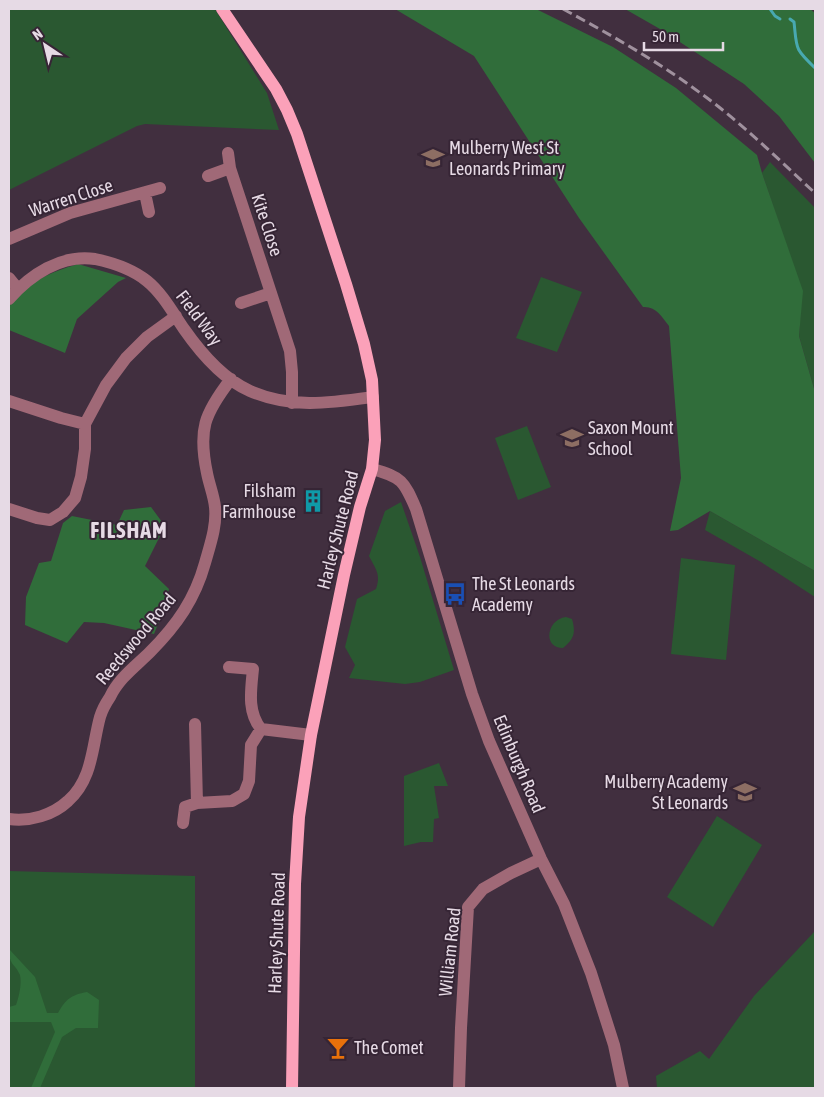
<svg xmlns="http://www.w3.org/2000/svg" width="824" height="1097" font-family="'Asap Condensed',sans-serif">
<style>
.green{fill:#2a5831}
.forest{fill:#306d3a}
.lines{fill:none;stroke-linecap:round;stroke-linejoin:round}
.stream{stroke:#48a9b0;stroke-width:3}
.minor{stroke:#a06977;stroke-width:12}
.major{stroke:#fba1b9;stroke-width:12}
.rail{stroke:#a0919e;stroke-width:3;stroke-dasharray:10 5;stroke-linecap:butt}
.labels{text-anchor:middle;stroke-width:4;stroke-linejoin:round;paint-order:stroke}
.poi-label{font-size:18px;fill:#e6dae5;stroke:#362535;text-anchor:start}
.street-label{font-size:18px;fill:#e6dae5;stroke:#362535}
.district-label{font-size:22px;font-weight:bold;letter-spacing:1px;fill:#e6dae5;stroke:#362535}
</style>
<rect width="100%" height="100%" fill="#412f3f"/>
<path class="green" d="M9 9H215L267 93 279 130 145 124 137 126 9 190Z
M770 162 815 208V392L799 336 802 291 762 173Z
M541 277 582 292 557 352 516 338Z
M527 426 551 487 518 500 495 438Z
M401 502 420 557 454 670 420 682 405 684 349 678 355 665 345 647 357 599 376 589C381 574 376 570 369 556L385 511Z
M710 511 815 571V597L761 562 705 530Z
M681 558 735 565 726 660 671 654Z
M566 617 572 619C576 633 574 639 563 648 542 648 547 619 566 617Z
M439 763 448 786H434L439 818 434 819 433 842H421L404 846V776Z
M717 816 762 845 713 927 667 897Z
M9 871 195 876V1088H9Z
M814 932 815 934V1088H657L656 1076 700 1051 709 1059 754 996Z"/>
<path class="forest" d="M395 9H536L613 47 676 88 757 155 762 173 803 291 799 336 815 392V571L710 511 678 530 670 531 681 478 669 326C662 317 656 306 643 307L579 218 474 56Z
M625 9H810L815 13V163L779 116 744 84 660 29Z
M78 264 126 278 118 282 77 319 65 353 9 330V303C30 281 49 273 78 264Z
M151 507 165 526 145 566 169 589 165 607 154 634 104 623 84 622 67 643 25 625 26 597 39 563 51 561 63 523 72 516 117 525 124 510Z
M9 949 35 977 47 1013H58C66 999 71 995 87 992L99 1000 98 1028H76L62 1037 40 1088H31L55 1032 51 1022H9V1007L16 1005C19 997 22 983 20 975 15 963 9 966 9 949Z"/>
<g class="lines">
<path class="stream" d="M770 9 775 16 780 19
M790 19 794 22C797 49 794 48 815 68"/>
<path class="minor" d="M228 153 230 168 290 351 292 372V403
M208 176 230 168
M145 193 149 212
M9 239 70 213 160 188
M9 278 18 289
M9 299C30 275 61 254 95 259 114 263 132 269 147 281 162 293 173 313 184 329 200 352 223 379 250 391 291 409 330 403 373 397
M241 303 271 293
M9 401 61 418 85 424
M372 469C402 477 404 481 416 509L472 694 489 741 541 859 564 904 591 973 614 1045 623 1088
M9 509 37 518 50 520 63 512 75 498 81 477 85 449V424L106 385 126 358 147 337 176 316
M261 729 311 735
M197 803 232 801 244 794 249 781 251 745 261 729C247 712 251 690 253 669L229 667
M9 819C30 822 53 815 68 801 93 779 92 746 100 717 102 710 106 703 110 697 119 678 136 666 150 652 177 625 195 599 205 563 210 545 217 526 215 507 214 496 209 484 207 473 198 430 204 414 231 379
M183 823 185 807 197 803 195 724
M459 1088 461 1028 468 907 483 889 511 873 541 859"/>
<path class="major" d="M222 9 276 89 287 110 297 134 346 284 364 344 372 380 375 440 372 469 360 507 344 575 311 735 299 817 295 884 292 1088"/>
<path class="rail" d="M563 9C611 35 659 62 703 95 743 124 779 160 815 193"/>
</g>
<defs>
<symbol id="school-bare" viewBox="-9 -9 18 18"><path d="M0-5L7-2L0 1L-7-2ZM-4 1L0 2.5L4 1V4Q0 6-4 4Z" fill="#8d6e63" stroke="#362535" stroke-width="2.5" paint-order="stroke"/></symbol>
<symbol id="building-bare" viewBox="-9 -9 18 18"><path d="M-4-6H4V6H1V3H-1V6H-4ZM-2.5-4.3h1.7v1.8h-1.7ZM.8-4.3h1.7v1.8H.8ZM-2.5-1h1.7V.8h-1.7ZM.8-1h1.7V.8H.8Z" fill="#0f9aa8" stroke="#362535" stroke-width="2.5" paint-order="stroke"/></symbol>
<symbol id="bus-bare" viewBox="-9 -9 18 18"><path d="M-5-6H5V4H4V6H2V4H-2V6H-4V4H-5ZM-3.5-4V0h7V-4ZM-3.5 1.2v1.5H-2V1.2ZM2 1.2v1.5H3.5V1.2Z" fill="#1a4fb4" stroke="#362535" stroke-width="2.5" paint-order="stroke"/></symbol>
<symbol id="bar-bare" viewBox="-9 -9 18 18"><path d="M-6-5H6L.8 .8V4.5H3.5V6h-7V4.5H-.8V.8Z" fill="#e8710a" stroke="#362535" stroke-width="2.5" paint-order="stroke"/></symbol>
</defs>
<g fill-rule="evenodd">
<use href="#school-bare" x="417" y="142" width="32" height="32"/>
<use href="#school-bare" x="556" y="422" width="32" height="32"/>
<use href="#building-bare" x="297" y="485" width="32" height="32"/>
<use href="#bus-bare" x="439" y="578" width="32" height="32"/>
<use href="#school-bare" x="729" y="776" width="32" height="32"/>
<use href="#bar-bare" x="322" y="1032" width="32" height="32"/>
</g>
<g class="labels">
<g class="poi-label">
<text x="449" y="154">Mulberry West St<tspan x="449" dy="21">Leonards Primary</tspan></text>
<text x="588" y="434">Saxon Mount<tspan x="588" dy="21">School</tspan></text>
<text x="296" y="497" text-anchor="end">Filsham<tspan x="296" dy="21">Farmhouse</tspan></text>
<text x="472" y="590">The St Leonards<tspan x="472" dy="21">Academy</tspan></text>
<text x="728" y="788" text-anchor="end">Mulberry Academy<tspan x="728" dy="21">St Leonards</tspan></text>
<text x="354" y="1054">The Comet</text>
</g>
<g class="street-label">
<text transform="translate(71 198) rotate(-18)" y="6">Warren Close</text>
<text transform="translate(267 225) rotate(72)" y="6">Kite Close</text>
<text transform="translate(199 318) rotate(53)" y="6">Field Way</text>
<text transform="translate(338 530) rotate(-76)" y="6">Harley Shute Road</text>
<text transform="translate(136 639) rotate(-50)" y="6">Reedswood Road</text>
<text transform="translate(519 764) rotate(67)" y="6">Edinburgh Road</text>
<text transform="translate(277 933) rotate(-88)" y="6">Harley Shute Road</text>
<text transform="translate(450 952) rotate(-84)" y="6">William Road</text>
</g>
<g class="district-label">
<text x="129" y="538">FILSHAM</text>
</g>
</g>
<rect width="824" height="1097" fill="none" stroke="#e6dae5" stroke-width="20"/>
<g transform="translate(45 45) rotate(325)" stroke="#362535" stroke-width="4" paint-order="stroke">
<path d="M0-4L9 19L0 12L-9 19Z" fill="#e6dae5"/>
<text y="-8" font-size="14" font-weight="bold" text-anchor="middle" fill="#e6dae5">N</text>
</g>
<path d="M644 42v8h79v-8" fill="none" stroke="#e6dae5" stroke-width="2.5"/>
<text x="652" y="42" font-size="15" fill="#e6dae5" stroke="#362535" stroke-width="4" paint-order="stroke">50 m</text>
</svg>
